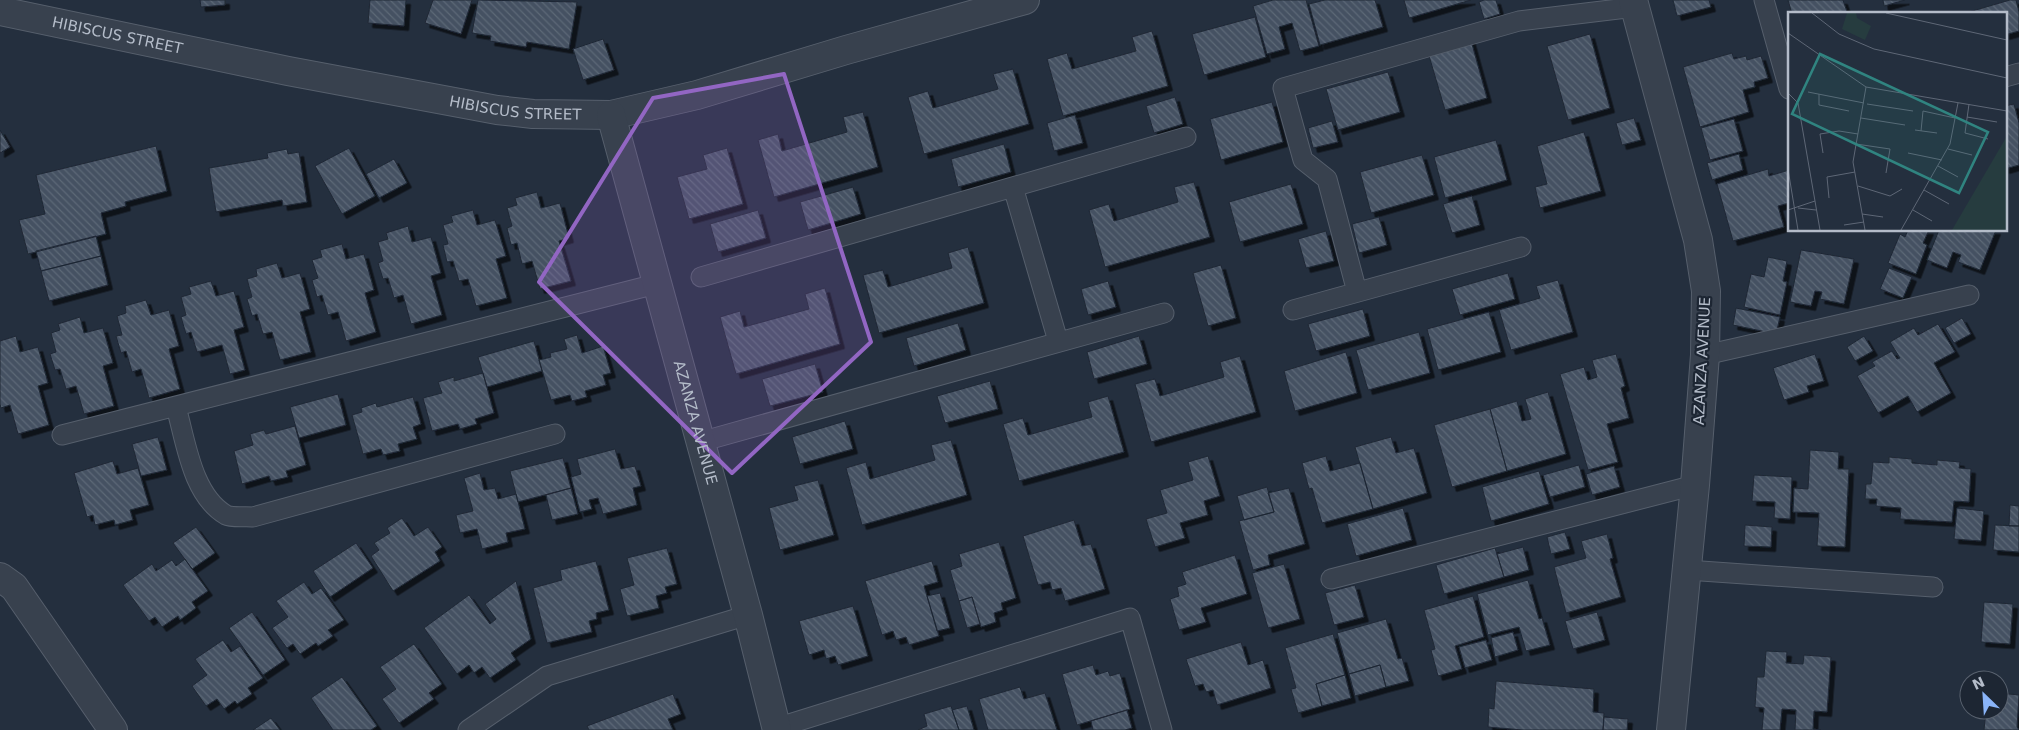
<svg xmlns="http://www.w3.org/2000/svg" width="2019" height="730" font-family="'DejaVu Sans',sans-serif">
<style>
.building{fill:url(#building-back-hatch);stroke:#1f2835;filter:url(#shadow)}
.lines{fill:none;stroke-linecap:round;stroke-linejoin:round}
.service-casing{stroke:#565f6c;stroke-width:21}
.minor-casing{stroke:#565f6c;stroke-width:30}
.service{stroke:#38414e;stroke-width:19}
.minor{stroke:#38414e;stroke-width:28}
.marked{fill:#9266c3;fill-opacity:0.2;stroke:#9266c3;stroke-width:4;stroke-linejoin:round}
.labels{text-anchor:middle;stroke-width:4.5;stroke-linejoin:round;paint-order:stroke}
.street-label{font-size:15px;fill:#b4bcc9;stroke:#1d2633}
.inset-road{fill:none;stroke:#5e6776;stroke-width:1}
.view{fill:#308480;fill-opacity:0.15;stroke:#308480;stroke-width:2.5}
.inset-edge{fill:none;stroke:#b4bcc9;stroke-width:2.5}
</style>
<defs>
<pattern id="building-back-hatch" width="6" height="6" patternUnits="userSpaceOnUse" patternTransform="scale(1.25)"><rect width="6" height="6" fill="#455162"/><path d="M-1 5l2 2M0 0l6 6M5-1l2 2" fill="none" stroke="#5d6877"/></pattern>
<filter id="shadow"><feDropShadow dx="4.5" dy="4.5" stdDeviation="0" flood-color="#0009"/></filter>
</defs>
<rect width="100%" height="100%" fill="#242f3e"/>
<path class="building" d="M200 0H225V5L201 7Z
M370 0H406L404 26 368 23Z
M433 0H472L461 34 425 23Z
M478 0 577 2 569 49 527 42 526 47 490 41 491 36 472 33Z
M1273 0H1306L1319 46 1300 51 1292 23 1279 27 1285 49 1267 54 1253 6Z
M1325 0H1375L1383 27 1320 45 1309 4Z
M1404 0H1471L1409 18Z
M1484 0H1496L1500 14 1484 19 1479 2Z
M1673 0H1709L1711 7 1677 16Z
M1788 0H1843L1847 12 1792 14Z
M1883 0H1905L1884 6Z
M2010 0H2016L2019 12V31L2005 35V14H1962Z
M1255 17 1266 57 1204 75 1192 34Z
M1152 31 1168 86 1063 116 1047 59 1067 53 1072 69 1136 51 1132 37Z
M1590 34 1610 108 1568 120 1547 46Z
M1470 37 1487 98 1445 110 1427 49Z
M603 39 614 70 583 80 573 49Z
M1732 53 1734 59 1746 56 1747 60 1761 56 1768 78 1754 82 1755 87 1743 90 1749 112 1700 127 1683 67Z
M1013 69 1029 124 924 154 908 97 928 91 933 108 998 89 993 74Z
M1388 72 1400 112 1338 130 1326 89Z
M1175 97 1183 124 1154 133 1146 106Z
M1272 102 1283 142 1221 160 1210 119Z
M2014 104 2019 123V165L2005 169V106Z
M863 112 878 167 774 197 758 140 778 134 782 151 847 132 843 117Z
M1075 115 1083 143 1054 151 1047 123Z
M1634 118 1641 140 1622 145 1616 123Z
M1734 119 1743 151 1710 160 1701 128Z
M1332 121 1338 142 1313 148 1308 128Z
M0 130 10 147 0 153Z
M1584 132 1601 191 1540 208 1535 187 1547 184 1537 146Z
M1496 140 1507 180 1445 198 1434 157Z
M1004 144 1011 172 958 187 951 159Z
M156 146 167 191 125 202 126 206 101 213 106 234 28 254 19 220 45 214 36 175Z
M349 148 375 196 342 214 315 166Z
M727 148 743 204 689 219 677 177 707 169 703 155Z
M287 149 288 154 299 152 307 202 283 206 282 200 216 212 209 168 268 158 267 153Z
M1739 154 1743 170 1712 180 1707 163Z
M1422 155 1434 195 1371 213 1360 172Z
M394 159 407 183 379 198 366 174Z
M1768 169 1769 176 1789 170V203L1778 206 1784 227 1733 241 1717 184Z
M1194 182 1210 237 1105 267 1089 210 1109 204 1114 221 1178 202 1174 187Z
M1291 184 1303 224 1240 242 1229 202Z
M853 187 861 214 808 230 800 202Z
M537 192 541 208 560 203 569 238 559 241 571 281 540 289 532 261 522 264 517 243 511 245 507 228 512 226 507 208 517 205 515 198Z
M1472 196 1480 225 1452 233 1443 204Z
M473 210 477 225 495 220 506 256 496 259 507 298 476 306 468 279 459 281 453 261 447 262 443 245 448 244 443 225 453 222 451 216Z
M758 210 766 238 718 252 710 224Z
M1379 217 1387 245 1359 253 1352 224Z
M408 226 412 242 431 237 441 273 431 276 442 315 411 324 403 295 394 298 388 278 383 279 378 263 383 261 378 242 388 239 386 233Z
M1908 230H1929L1923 243 1927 245 1916 274 1888 263 1900 234 1905 237Z
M1939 230H1996L1980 270 1958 262 1961 255 1953 252 1947 268 1927 260Z
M1326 231 1334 261 1306 268 1298 239Z
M96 236 101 256 41 271 36 251Z
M342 244 346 259 364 254 374 290 365 293 376 332 346 341 338 312 328 315 322 295 317 297 312 280 318 278 312 260 322 257 320 250Z
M968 247 984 303 879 333 863 275 883 270 888 287 952 268 948 253Z
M1801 250 1854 259 1844 304 1820 299 1822 292 1815 291 1811 306 1790 302Z
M101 256 108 285 49 301 41 271Z
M1768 257 1787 261 1783 281 1787 282 1780 315 1744 307 1751 274 1764 277Z
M277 263 282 278 300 273 310 309 300 312 311 352 280 360 272 332 263 334 257 314 252 316 247 299 252 297 247 279 257 276 256 269Z
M1221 265 1236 318 1208 326 1193 273Z
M1889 268 1912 277 1903 298 1880 289Z
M1508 273 1515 299 1460 315 1452 289Z
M1558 280 1573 332 1511 350 1499 310 1540 298 1536 286Z
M211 281 216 296 234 291 244 327 234 330 245 370 230 374 222 345 197 352 191 332 186 334 181 317 186 315 181 297 191 294 189 287Z
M1108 281 1116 307 1088 315 1081 289Z
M825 288 840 344 736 374 720 317 740 311 744 327 809 309 805 294Z
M146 300 151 315 169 310 179 346 169 349 180 389 149 398 141 369 132 372 126 351 121 353 116 336 122 335 117 316 126 313 125 306Z
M1736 308 1780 317 1776 334 1733 325Z
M1363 309 1370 336 1316 351 1308 324Z
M1489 312 1501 352 1438 370 1427 329Z
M80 317 84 333 103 328 113 363 103 366 114 406 84 414 76 386 66 389 60 369 55 370 50 354 56 352 51 333 60 330 58 324Z
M1962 318 1971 334 1954 343 1945 328Z
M958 323 966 350 914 366 906 338Z
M1938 324 1955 352 1934 363 1951 393 1917 412 1908 396 1878 413 1857 376 1875 366 1872 362 1892 351 1897 359 1900 358 1890 342 1914 328 1918 335Z
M1419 332 1430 373 1368 390 1356 350Z
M577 335 582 353 603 346 611 373 603 375 606 385 585 391 587 397 572 401 570 395 551 400 539 360 551 357 550 353 567 349 564 339Z
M16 336 20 352 38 347 48 383 38 386 49 425 18 434 10 405 1 408 0 404V341Z
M1139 336 1147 364 1094 379 1087 352Z
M1864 336 1873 351 1855 361 1847 347Z
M534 341 542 371 487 387 478 357Z
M1346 352 1357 393 1295 411 1284 371Z
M1616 354 1625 386 1621 388 1629 418 1607 424 1618 462 1588 470 1560 374 1584 367 1588 380 1597 377 1592 360Z
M1815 354 1824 381 1807 386 1809 392 1784 400 1773 368Z
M1240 356 1256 412 1151 442 1135 384 1155 379 1160 396 1224 377 1220 362Z
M815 364 823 392 770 406 762 379Z
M483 373 494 413 475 419 477 424 460 429 458 424 432 431 423 398 442 393 438 382 454 377V381Z
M990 381 998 409 945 423 937 396Z
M1548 392 1566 454 1507 471 1490 409 1517 401 1522 421 1531 419 1525 399Z
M338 394 346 425 299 438 290 407Z
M1108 396 1124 452 1019 481 1003 424 1023 418 1028 435 1092 417 1088 402Z
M413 397 421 424 413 427 417 439 398 444 400 451 383 455 381 449 363 454 352 415 362 412 361 408 376 403 377 407Z
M1490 409 1507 471 1452 487 1434 425Z
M845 421 853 449 800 464 792 437Z
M295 426 306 465 286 471 288 477 271 481 269 476 242 484 234 451 253 445 250 434 264 430 266 434Z
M158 437 167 470 141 476 132 444Z
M1391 437 1396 453 1414 448 1427 493 1373 509 1355 447Z
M951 440 967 495 862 525 846 468 866 462 870 479 935 460 931 445Z
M615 449 621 469 635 466 641 486 633 488 637 505 603 514 598 498 589 500 592 509 580 512 571 477 581 474 577 459Z
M1810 450 1839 452 1838 469H1849L1845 547 1817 546 1819 513 1793 512 1794 488 1808 489Z
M1208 456 1220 496 1204 501 1208 515 1180 523 1185 538 1155 547 1146 519 1167 513 1160 490 1193 480 1188 462Z
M1326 456 1330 471 1360 463 1373 509 1322 523 1312 488 1309 489 1302 463Z
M1889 457 1912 459V463L1937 465V460L1960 462 1959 468 1971 469 1969 502 1954 501 1952 522 1900 519 1901 508 1876 506 1877 499H1865L1866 484H1871L1873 462 1889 463Z
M563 458 571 488 518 502 510 471Z
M113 461 117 474 138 468 149 505 130 510 133 520 115 525 114 520 95 525 93 515 87 517 74 473Z
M1579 465 1585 487 1550 497 1543 475Z
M1614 466 1620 487 1592 495 1586 474Z
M1539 471 1549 504 1491 521 1482 487Z
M480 473 484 490 495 488 498 499 516 494 525 529 506 533 508 542 482 549 477 529 460 533 456 515 473 511 464 478Z
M1754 475 1792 477 1790 519 1774 518 1775 502 1752 501Z
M818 480 834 535 780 550 769 508 798 500 794 486Z
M1267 487 1274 512 1244 520 1237 496Z
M571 488 578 514 552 520 546 495Z
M1289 488 1305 544 1268 555 1270 565 1253 570 1239 521 1274 512 1268 493Z
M2010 505 2019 506V526H2009Z
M1403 508 1412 540 1356 556 1347 524Z
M1957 508 1984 511 1981 541 1954 539Z
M402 518 414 536 428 527 442 547 435 552 440 561 393 591 371 556 379 550 374 543 390 533 387 528Z
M1074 520 1082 546 1091 544 1105 589 1065 601 1061 588 1052 590 1050 582 1038 585 1023 536Z
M1745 525 1772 527 1771 547 1744 546Z
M1995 525 2019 526V552L1993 550Z
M196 527 215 553 192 569 173 543Z
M1565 532 1570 549 1551 554 1547 537Z
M1607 534 1613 558 1610 559 1621 597 1566 613 1554 567 1586 558 1581 541Z
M999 542 1016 598 1001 603 1003 610 994 613 996 622 981 627 972 597 959 601 950 570 962 566 959 554Z
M356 543 373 568 330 597 313 571Z
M1523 547 1529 570 1504 577 1497 554Z
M667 548 677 584 665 587 667 593 656 596 659 608 627 616 620 589 634 585 627 558Z
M1495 548 1504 577 1444 594 1436 565Z
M1235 555 1247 594 1201 608 1206 622 1179 630 1170 599 1179 596 1177 587 1186 584 1182 572Z
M185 559 208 591 192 602 196 608 180 620 178 616 162 627 155 617 149 621 123 585 152 564 156 571 172 560 176 566Z
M596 561 609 610 596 613 597 619 589 621 592 632 547 643 533 588 562 580 560 570Z
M932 561 938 582 924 586 939 636 909 645 906 637 896 640 893 631 882 635 865 581Z
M1284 564 1300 619 1268 628 1252 573Z
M1528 580 1539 619 1542 618 1550 645 1526 651 1519 627 1488 635 1477 594Z
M516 581 531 639 511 653 516 660 490 678 482 667 474 673 469 665 457 674 424 628 469 595 490 624 496 619 485 604Z
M304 582 312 594 321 588 344 620 328 630 333 636 318 646 316 643 300 654 293 644 287 648 272 628 288 617 276 601Z
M1355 585 1364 617 1334 625 1325 593Z
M940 593 950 628 937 631 927 596Z
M1473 596 1484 637 1455 646 1462 669 1438 676 1431 650 1435 649 1424 610Z
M972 597 980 624 967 628 959 601Z
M1984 602 2013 604 2010 644 1981 642Z
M853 606 868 656 838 665 835 656 826 659 824 650 809 655 799 621Z
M252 612 285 660 263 675 229 628Z
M1597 612 1605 640 1573 649 1565 621Z
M1386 619 1398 659 1402 658 1409 681 1386 687 1380 665 1349 674 1337 633Z
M1513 632 1518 650 1495 657 1491 638Z
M1333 634 1345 675 1316 684 1322 706 1298 713 1291 689 1296 688 1285 648Z
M223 640 231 652 240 646 263 678 248 688 252 694 237 704 235 701 224 709 217 699 206 706 192 686 207 675 195 659Z
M1486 640 1492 660 1465 668 1459 647Z
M1241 642 1248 665 1263 660 1271 688 1217 705 1213 690 1206 692 1203 684 1195 686 1186 659Z
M414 644 442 684 429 693 434 699 399 723 382 699 396 689 380 667Z
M1766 651 1787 652 1786 663 1803 664 1804 655 1831 657 1827 712 1814 711 1813 729 1821 730H1795L1796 710 1782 709 1780 730H1762L1764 708 1755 707 1757 677H1764Z
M1093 665 1096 675 1108 671 1110 676 1120 673 1130 709 1077 725 1062 674Z
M1380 665 1386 687 1355 696 1349 674Z
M1345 675 1351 698 1322 706 1316 684Z
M342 677 377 726 371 730H333L311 698Z
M1496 681 1594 689 1593 712 1604 713 1603 730H1523L1488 727 1489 708 1494 709Z
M1020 687 1024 699 1045 693 1057 730H988L979 699Z
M1999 693 2019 695 2017 727 2019 730H1984L1986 710H1999Z
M673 694 681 714 668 719 673 730H589L587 726Z
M951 706 959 730H918L927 726 924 714Z
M967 706 974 730H959L952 710Z
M1127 710 1132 728 1125 730H1093L1091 721Z
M1604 717 1628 719 1627 730H1603Z
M271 718 280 730H253Z"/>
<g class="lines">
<defs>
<path id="service" d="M1764 0 1789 89
M2005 77 2019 73
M1013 187 1058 341
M701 277 1186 137
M1357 292 1327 179 1303 160 1283 88 1519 21 1635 7
M1293 310 1521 247
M1705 355 1969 295
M176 407C186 442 192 495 226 515 232 518 246 516 253 517L555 434
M62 435 656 284
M700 442 1164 313
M1687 570 1933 587
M1331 579 1695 485
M776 728 1130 618 1162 730
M468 730 547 676 748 615"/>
<g id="minor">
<path d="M1633 0 1698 240 1706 291 1705 355 1695 485 1671 730"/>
<path id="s1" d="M0 11 288 71 497 110 533 114 611 115 697 95 846 50 1025 0"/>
<path id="s2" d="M611 115 748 615 777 730"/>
<path d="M0 577 14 587 113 730"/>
</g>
</defs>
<use href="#service" class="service-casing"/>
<use href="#minor" class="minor-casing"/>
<use href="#service" class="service"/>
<use href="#minor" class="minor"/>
</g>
<path class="marked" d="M784 74 871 342 732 473 539 282 653 98Z"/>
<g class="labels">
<g class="street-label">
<text dy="5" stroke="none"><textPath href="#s1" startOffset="120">HIBISCUS STREET</textPath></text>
<text dy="5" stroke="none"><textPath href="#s1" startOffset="525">HIBISCUS STREET</textPath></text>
<text transform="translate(1702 361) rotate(-87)" y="5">AZANZA AVENUE</text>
<text dy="5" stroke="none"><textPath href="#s2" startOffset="319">AZANZA AVENUE</textPath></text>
</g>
</g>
<g transform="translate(1788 12)">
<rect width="219" height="219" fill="#242f3e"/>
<path d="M59 1H68L69 6 83 14 77 28 54 17ZM219 124V218H164Z" fill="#263c3f"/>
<path class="inset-road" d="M24 1 51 22 86 37 219 66M98 1 219 28M0 21 78 75 219 99M20 80 76 91M0 81 10 91 32 218M31 82V93L61 99M79 92 125 99M181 92 177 121 200 127M179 105 209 110M73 106 117 113M127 118 149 121M133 119 135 99 167 106M68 132 102 137 98 161M160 137 184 143M35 141 32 122 51 119 70 122M120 141 154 148M150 154 170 165M0 157 10 218M70 174 102 184 114 177M136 178 161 192M41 186 39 165 67 160M10 196 28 198M0 198 27 189M125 198 144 209M74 202 95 205M56 213 76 210M77 218 65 150 78 75M113 218 162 132 170 91"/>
<path class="view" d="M32 42 200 120 171 181 4 102Z"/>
<rect width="219" height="219" class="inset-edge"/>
</g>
<g transform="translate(1984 695) rotate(335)"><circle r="24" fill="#1d2633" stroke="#59626f"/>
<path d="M0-4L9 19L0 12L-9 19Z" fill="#8ab4f8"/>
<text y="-8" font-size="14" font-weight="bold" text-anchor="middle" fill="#b4bcc9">N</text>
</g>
</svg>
